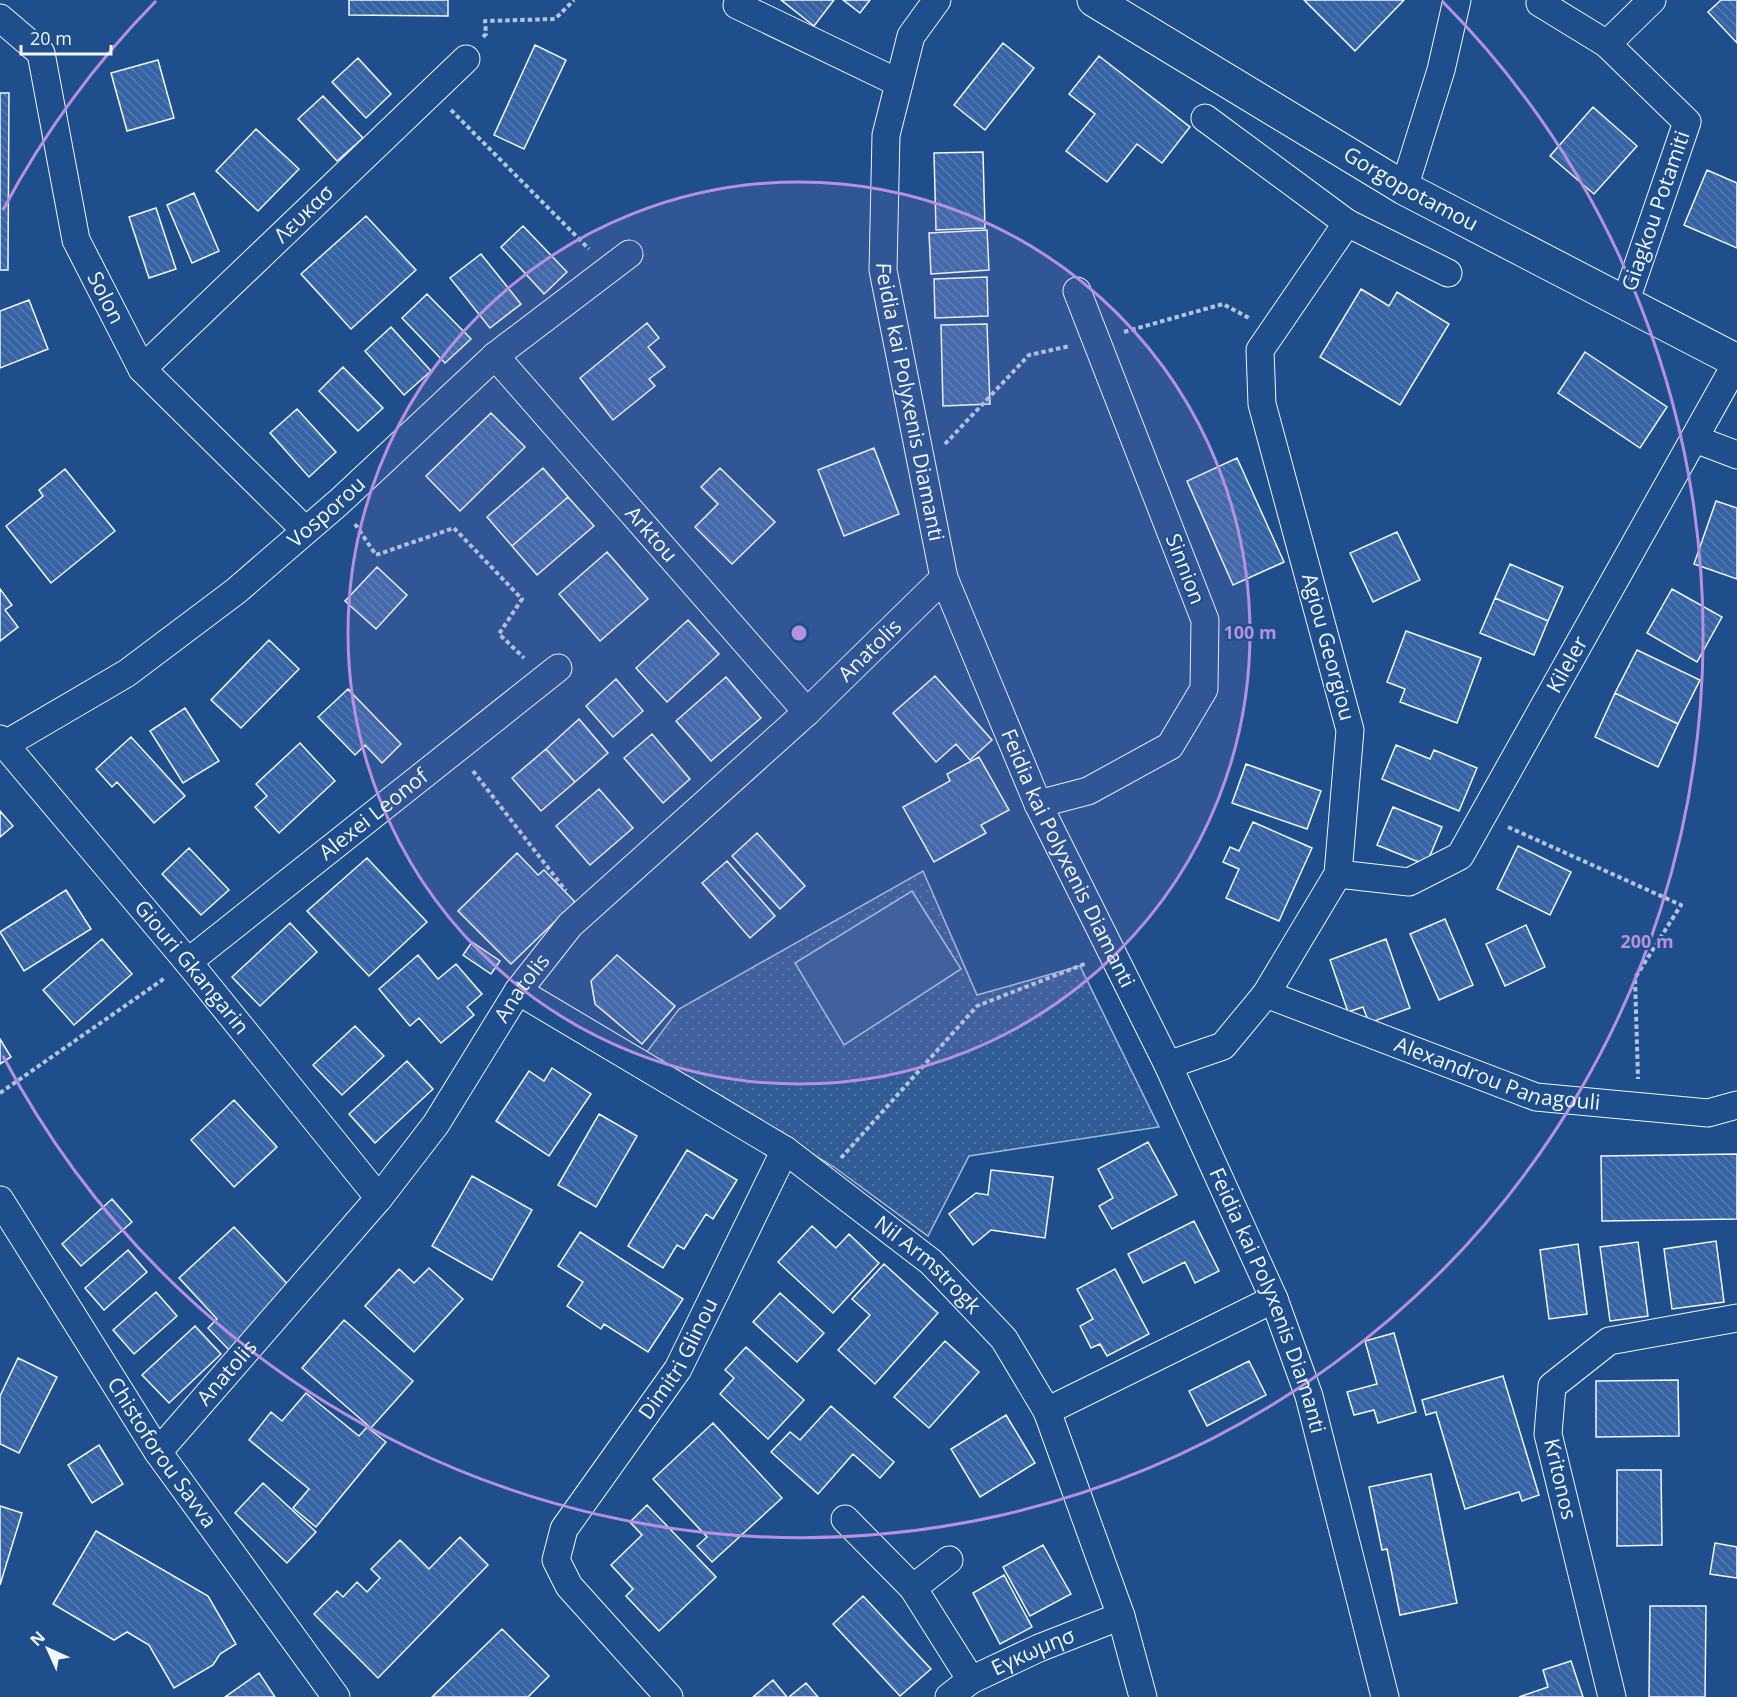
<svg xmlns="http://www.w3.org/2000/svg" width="1737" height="1697" font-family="'Open Sans',sans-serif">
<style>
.park{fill:url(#park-dots);stroke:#a8bbd7;stroke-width:1.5}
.built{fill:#305b95;stroke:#a8bbd7;stroke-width:1.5}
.building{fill:url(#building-back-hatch);stroke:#f2f6ff;stroke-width:1.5}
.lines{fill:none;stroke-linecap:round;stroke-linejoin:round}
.street-casing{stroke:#f2f6ff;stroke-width:29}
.secondary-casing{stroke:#f2f6ff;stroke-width:35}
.path{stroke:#b3c4dc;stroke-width:4;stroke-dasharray:4.5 3;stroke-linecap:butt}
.street{stroke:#1f4e8c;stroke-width:27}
.secondary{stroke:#1f4e8c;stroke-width:33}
.ring{fill:none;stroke:#b691df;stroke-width:3}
.labels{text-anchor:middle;stroke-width:4.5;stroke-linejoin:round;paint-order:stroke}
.street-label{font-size:21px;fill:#f2f6ff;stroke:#1f4e8c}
.centre{fill:#b691df;stroke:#1f4e8c;stroke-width:3}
.ring-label{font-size:18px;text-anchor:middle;font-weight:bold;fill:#b691df;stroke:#1f4e8c;stroke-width:4.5;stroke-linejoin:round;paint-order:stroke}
</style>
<defs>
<pattern id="park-dots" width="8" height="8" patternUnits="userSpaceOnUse" patternTransform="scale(1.5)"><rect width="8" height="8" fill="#305b95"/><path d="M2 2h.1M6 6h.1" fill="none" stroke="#4e73a5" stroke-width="1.8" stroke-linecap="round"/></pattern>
<pattern id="building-back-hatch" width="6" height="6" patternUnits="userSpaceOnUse" patternTransform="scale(1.5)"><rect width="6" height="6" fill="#3563a3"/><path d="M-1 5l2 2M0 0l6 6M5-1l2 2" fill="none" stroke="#537ab1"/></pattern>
</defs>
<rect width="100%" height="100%" fill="#1f4e8c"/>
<path class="park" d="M923 871 977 995 1080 966 1159 1127 969 1156 928 1236 834 1167 646 1053 679 1009Z"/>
<path class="built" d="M912 891 961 969 844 1045 795 963Z"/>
<path class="building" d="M349 0H448V16L349 15Z
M781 0H834L814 26Z
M843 0H870L860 13Z
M1304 0H1404L1355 51Z
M1721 0H1737V43L1708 12Z
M1003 43 1034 68 985 130 954 105Z
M535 45 566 60 524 149 494 135Z
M1099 56 1190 127 1162 163 1137 144 1107 182 1066 151 1095 114 1069 94Z
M358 58 391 94 366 118 332 82Z
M158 60 174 118 127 131 111 73Z
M0 93H9L8 270H0Z
M323 96 363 138 337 161 298 119Z
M1593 107 1637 146 1594 194 1550 156Z
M256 129 299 169 258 211 216 171Z
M983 152 985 228 936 230 934 153Z
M1707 170 1737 183V248L1684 225Z
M194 193 219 251 192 263 167 205Z
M156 208 176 269 149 278 129 217Z
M366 216 416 270 351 329 301 274Z
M523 226 567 272 544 294 501 247Z
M987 230 989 270 931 274 929 233Z
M481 254 521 304 490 328 450 278Z
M987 277 988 316 935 318 934 279Z
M1361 289 1389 306 1397 292 1449 324 1400 405 1320 357Z
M427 294 471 339 445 363 402 318Z
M29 300 48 349 0 368V311Z
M647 323 659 338 648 347 665 367 649 379 655 386 613 420 580 378Z
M987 324 990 404 943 406 941 325Z
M391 327 431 371 404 395 365 351Z
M1585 352 1667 407 1640 448 1558 393Z
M343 367 383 408 358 431 319 391Z
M297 409 336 452 309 477 270 433Z
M491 413 525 447 460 511 426 476Z
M874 448 899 514 844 536 818 470Z
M1237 458 1284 562 1233 585 1187 481Z
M543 468 568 497 512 546 487 517Z
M720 468 775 522 732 564 695 527 718 504 701 487Z
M65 469 115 531 51 583 6 526 43 496 39 490Z
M568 497 594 526 537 575 512 546Z
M1716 501 1737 508V579L1694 564Z
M1397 532 1420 580 1373 602 1350 553Z
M607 552 648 599 600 641 559 594Z
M1510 564 1563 587 1548 621 1495 598Z
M377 567 407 595 376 629 345 601Z
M0 589 12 605 5 610 18 627 0 641Z
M1672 589 1722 617 1697 662 1647 633Z
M1495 598 1548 621 1534 655 1480 633Z
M688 620 719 654 667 702 636 668Z
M1406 631 1481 658 1457 723 1400 702 1405 689 1387 682Z
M269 640 299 669 241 728 211 700Z
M1637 650 1700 680 1678 724 1615 693Z
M935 676 992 740 970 760 956 744 936 762 893 713Z
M726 677 761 718 711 761 676 721Z
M616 679 643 711 613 737 586 706Z
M348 689 401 744 382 763 365 745 355 755 318 717Z
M1615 693 1678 724 1658 767 1595 737Z
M185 708 219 761 183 783 150 731Z
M579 719 608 753 575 782 546 749Z
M652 734 690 779 663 803 624 758Z
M131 737 185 796 154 823 117 782 112 787 96 769Z
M300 743 335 781 279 833 255 807 267 796 256 784Z
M1396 745 1430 759 1434 750 1477 768 1459 811 1382 779Z
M546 749 575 782 541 811 512 778Z
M979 757 1009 810 981 825 986 833 934 862 903 807 950 781 947 774Z
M1246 764 1321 791 1307 829 1232 803Z
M599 789 633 828 590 865 556 826Z
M1393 807 1442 827 1426 865 1377 845Z
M0 811 13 826 0 837Z
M1253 822 1312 848 1279 921 1226 898 1239 869 1223 862 1230 847 1239 851Z
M757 833 805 886 780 909 732 856Z
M1518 846 1571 872 1550 915 1497 889Z
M189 848 229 890 201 915 162 874Z
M517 853 538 875 544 870 575 902 511 964 458 911Z
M367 858 427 922 369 976 307 911Z
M727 861 775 916 750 938 702 883Z
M66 890 91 929 24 971 0 932Z
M1445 919 1473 985 1439 1000 1410 934Z
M290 923 317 952 260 1006 232 977Z
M1526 925 1545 967 1505 986 1486 944Z
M102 939 132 974 74 1025 43 990Z
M1386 939 1410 1008 1369 1023 1363 1007 1348 1012 1330 960Z
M472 942 500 961 491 974 463 955Z
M418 955 438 979 456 964 482 994 467 1007 474 1015 441 1043 419 1018 410 1026 379 989Z
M617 955 675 1006 642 1044 595 1004 591 981Z
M355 1026 384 1056 342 1095 313 1065Z
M0 1039 11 1057 0 1064Z
M407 1061 433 1089 375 1143 349 1114Z
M552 1068 591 1094 549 1156 496 1121 529 1071 544 1081Z
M234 1100 277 1147 234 1187 191 1140Z
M599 1114 637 1136 596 1207 558 1185Z
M1148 1142 1177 1195 1112 1229 1099 1206 1113 1198 1098 1169Z
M687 1150 737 1180 713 1219 706 1214 684 1249 677 1245 663 1268 628 1246Z
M1737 1154V1219L1602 1221 1601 1156Z
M991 1170 1053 1177 1045 1238 991 1230 973 1245 949 1214 976 1193 988 1195Z
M472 1176 532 1210 492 1280 432 1246Z
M112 1199 132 1222 81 1266 62 1244Z
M1194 1221 1219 1271 1195 1283 1185 1262 1143 1283 1128 1254Z
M812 1226 836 1248 849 1234 879 1263 833 1313 778 1262Z
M234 1227 295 1292 231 1352 208 1328 217 1319 179 1278Z
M580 1232 683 1299 648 1352 604 1324 601 1329 567 1306 583 1282 558 1266Z
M1716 1241 1724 1302 1672 1309 1664 1249Z
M1638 1242 1648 1316 1610 1321 1600 1247Z
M1578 1244 1587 1314 1549 1319 1540 1250Z
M128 1250 147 1272 104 1310 85 1288Z
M884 1264 938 1313 875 1384 838 1350 870 1315 852 1299Z
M429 1268 463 1299 414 1352 365 1306 399 1269 414 1283Z
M1115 1269 1149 1334 1107 1356 1100 1344 1091 1348 1080 1326 1093 1319 1077 1289Z
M156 1292 177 1316 134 1354 113 1330Z
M780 1293 824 1333 797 1362 753 1322Z
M344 1320 413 1381 371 1428 302 1368Z
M195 1326 221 1354 169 1403 142 1375Z
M1394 1333 1416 1412 1378 1423 1374 1410 1354 1415 1347 1392 1377 1384 1365 1341Z
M945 1341 979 1372 929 1428 894 1397Z
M746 1347 804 1400 768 1439 720 1394 734 1378 725 1370Z
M18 1358 57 1377 19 1453 0 1444V1396Z
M1249 1361 1266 1395 1207 1426 1189 1391Z
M1503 1376 1539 1495 1522 1501 1519 1492 1465 1509 1436 1412 1426 1415 1422 1400Z
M1678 1380 1679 1436 1596 1437V1381Z
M306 1393 359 1436 367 1427 386 1442 316 1527 293 1508 309 1489 249 1440 271 1412 282 1421Z
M831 1406 894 1462 880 1478 853 1454 818 1494 771 1452 790 1432 800 1440Z
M1006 1415 1035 1463 980 1497 951 1449Z
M713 1423 782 1498 712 1562 697 1546 707 1537 653 1479Z
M99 1445 123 1484 92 1503 68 1465Z
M1617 1470H1661L1662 1545 1617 1546Z
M1431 1474 1457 1603 1400 1615 1387 1549 1382 1550 1369 1487Z
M263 1483 316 1532 287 1563 235 1513Z
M647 1505 716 1577 659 1631 626 1596 633 1589 611 1565 642 1535 630 1522Z
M0 1506 22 1513 0 1585Z
M96 1531 208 1596 236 1644 220 1654 213 1665 174 1688 149 1645 127 1632 114 1640 53 1604Z
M460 1537 488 1565 378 1678 314 1614 337 1591 343 1597 357 1582 367 1592 380 1578 371 1569 400 1540 429 1569Z
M1715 1543 1737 1547V1578L1710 1574Z
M1043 1545 1071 1594 1030 1616 1003 1567Z
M1004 1575 1032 1627 1000 1644 973 1593Z
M863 1596 931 1669 900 1696 833 1624Z
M1650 1606H1706L1705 1697H1649Z
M502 1629 549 1676 528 1697H432Z
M1571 1661 1583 1697H1519L1548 1687 1543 1670Z
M259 1673 275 1697H225Z
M773 1680 787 1697H753Z
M806 1683 818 1697H789Z"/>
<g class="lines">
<defs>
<g id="street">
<path id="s1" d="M937 0 911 36 886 135 883 270 944 578 1038 804 1168 1065 1274 1299 1309 1396 1385 1697"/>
<path d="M1540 3 1607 44 1687 122 1625 303"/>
<path d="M737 5 899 83"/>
<path id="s2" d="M0 18 41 53 76 240 142 369 305 530"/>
<path d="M1607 44 1652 0"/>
<path d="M1205 118 1347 223 1448 273"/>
<path d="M1404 188 1441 70 1457 0"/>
<path id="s3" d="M495 356 807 712"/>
<path id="s4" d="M142 369 466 59"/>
<path d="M1695 439 1737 455"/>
<path id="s5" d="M0 739 188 962 379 1198"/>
<path id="s6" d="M4 745 127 673 236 591 339 502 495 356 629 254"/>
<path d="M1038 804 1088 791 1170 746 1204 689 1205 620 1077 291"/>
<path id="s7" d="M1338 874 1409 882 1460 856 1737 362"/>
<path id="s8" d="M188 962 558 668"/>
<path id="s9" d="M518 991 785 1150 931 1262 1004 1339 1047 1411 1121 1616 1143 1697"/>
<path id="s10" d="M1266 994 1536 1097 1708 1113 1737 1105"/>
<path d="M1168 1065 1223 1046 1266 994 1338 874 1350 730 1262 404 1260 350 1347 223"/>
<path id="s11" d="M0 1200 158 1452 336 1697"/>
<path d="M1047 1411 1274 1299"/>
<path id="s12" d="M158 1452 379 1198 436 1124 518 991 570 925 807 712 944 578"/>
<path d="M845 1519 913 1588 971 1680"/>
<path d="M913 1588 949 1560"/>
<path id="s13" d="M669 1697 569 1586 556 1560 564 1529 678 1369 785 1150"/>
<path id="s14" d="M949 1697 971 1680 1039 1648 1121 1616"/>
<path d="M1612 1697 1548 1434 1552 1386 1609 1341 1737 1318"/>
</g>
<g id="secondary">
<path id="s15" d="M1094 0 1404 188 1737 361"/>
</g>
</defs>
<use href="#street" class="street-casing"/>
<use href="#secondary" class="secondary-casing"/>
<path class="path" d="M483 37 486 34 485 21 555 19 574 0
M451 110 589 249
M1124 332 1223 304 1249 318
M945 444 1029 355 1070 346
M355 524 376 555 454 528 522 599 499 634 524 658
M473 771 566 891
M1508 827 1681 905 1635 978 1638 1079
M0 1093 165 978
M841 1158 977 1006 1087 963"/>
<use href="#street" class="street"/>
<use href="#secondary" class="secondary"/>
</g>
<circle cx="799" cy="633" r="451" fill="#b691df" fill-opacity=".12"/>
<g class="ring">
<circle cx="799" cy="633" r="451"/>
<path d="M3 210A902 902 0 0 1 156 1M1442 1A902 902 0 1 1 3 1056"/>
</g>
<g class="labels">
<g class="street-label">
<text dy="7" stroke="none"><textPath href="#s15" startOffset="369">Gorgopotamou</textPath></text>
<text transform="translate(1656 211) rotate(-71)" y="7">Giagkou Potamiti</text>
<text dy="7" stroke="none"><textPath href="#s4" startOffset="224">Λευκασ</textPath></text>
<text dy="7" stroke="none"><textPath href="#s2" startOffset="309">Solon</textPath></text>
<text dy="7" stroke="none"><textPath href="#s1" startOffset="416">Feidia kai Polyxenis Diamanti</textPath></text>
<text dy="7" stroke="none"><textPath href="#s6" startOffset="399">Vosporou</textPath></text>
<text dy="7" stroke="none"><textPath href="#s3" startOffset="237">Arktou</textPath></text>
<text transform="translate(1185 569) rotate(69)" y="7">Sinnion</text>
<text transform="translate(1328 647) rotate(75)" y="7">Agiou Georgiou</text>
<text dy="7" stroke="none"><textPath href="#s12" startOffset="1077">Anatolis</textPath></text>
<text dy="7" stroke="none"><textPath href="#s7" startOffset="348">Kileler</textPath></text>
<text dy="7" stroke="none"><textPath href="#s8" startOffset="237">Alexei Leonof</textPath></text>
<text dy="7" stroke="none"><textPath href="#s1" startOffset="902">Feidia kai Polyxenis Diamanti</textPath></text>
<text dy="7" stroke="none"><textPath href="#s5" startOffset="298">Giouri Gkangarin</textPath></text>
<text dy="7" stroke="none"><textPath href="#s12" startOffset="591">Anatolis</textPath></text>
<text dy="7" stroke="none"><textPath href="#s10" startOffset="246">Alexandrou Panagouli</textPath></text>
<text dy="7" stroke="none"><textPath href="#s9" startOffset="494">Nil Armstrogk</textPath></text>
<text dy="7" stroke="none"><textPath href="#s1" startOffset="1388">Feidia kai Polyxenis Diamanti</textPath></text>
<text dy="7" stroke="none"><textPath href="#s13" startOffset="416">Dimitri Glinou</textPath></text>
<text dy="7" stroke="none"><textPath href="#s12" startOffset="105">Anatolis</textPath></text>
<text dy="7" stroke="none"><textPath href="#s11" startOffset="300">Chistoforou Savva</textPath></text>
<text transform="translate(1560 1479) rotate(77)" y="7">Kritonos</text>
<text dy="7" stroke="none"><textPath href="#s14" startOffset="96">Εγκωμησ</textPath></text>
</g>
</g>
<circle cx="799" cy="633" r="9" class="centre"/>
<g class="ring-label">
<text x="1250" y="639">100 m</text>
<text x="1647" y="948">200 m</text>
</g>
<g transform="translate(48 1649) rotate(315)" stroke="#1f4e8c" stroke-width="4.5" paint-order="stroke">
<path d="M0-4.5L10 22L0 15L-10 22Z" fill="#f2f6ff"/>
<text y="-9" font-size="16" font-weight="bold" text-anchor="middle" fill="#f2f6ff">N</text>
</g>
<path d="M21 45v9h90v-9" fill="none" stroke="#f2f6ff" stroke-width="3"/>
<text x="30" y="45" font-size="18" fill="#f2f6ff" stroke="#1f4e8c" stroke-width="4.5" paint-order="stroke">20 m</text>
</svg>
